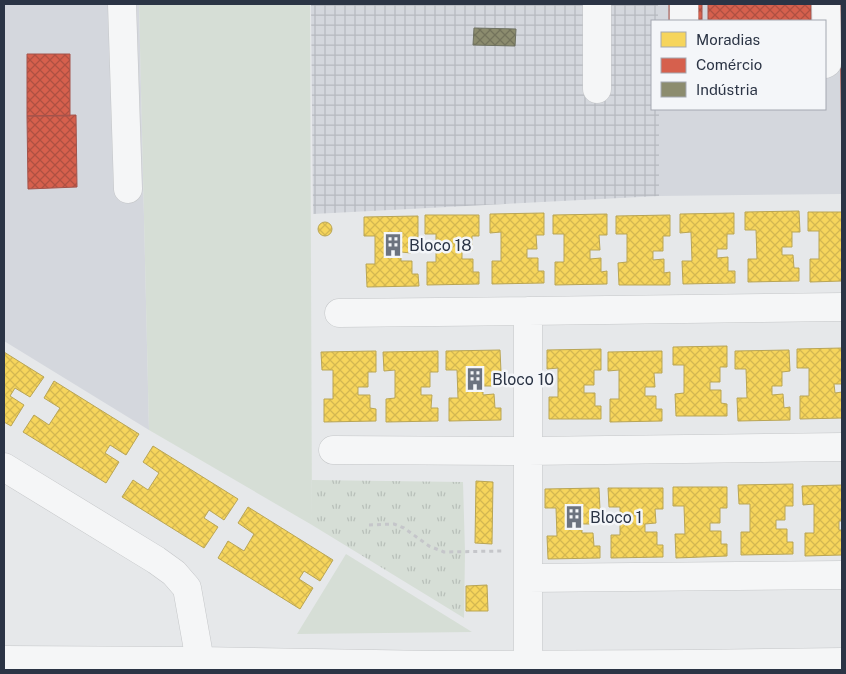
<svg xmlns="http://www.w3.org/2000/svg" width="846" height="674" font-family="'Public Sans',sans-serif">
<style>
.built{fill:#d4d7dd}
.industrial{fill:url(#industrial-grid)}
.grass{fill:#d6ded6}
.park{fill:url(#park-tufts)}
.homes{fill:url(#homes-cross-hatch);stroke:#b9a555}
.shops{fill:url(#shops-cross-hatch);stroke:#a3534b}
.industry{fill:url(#industry-cross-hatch);stroke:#6f7262}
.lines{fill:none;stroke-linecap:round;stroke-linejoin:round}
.minor-casing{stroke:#c4c6c8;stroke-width:29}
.path{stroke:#c5c6ca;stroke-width:3;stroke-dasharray:4 4;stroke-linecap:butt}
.minor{stroke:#f5f6f7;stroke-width:28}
.labels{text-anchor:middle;stroke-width:5;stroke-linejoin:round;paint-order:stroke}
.poi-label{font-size:16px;fill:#2b3445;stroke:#f4f6f9;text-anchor:start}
</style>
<defs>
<pattern id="industrial-grid" width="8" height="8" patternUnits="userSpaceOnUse" patternTransform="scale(1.25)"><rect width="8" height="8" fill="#d4d7dd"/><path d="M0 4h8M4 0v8" fill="none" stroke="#b6b9bf"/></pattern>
<pattern id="park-tufts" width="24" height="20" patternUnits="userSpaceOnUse" patternTransform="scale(1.25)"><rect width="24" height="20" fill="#d6ded6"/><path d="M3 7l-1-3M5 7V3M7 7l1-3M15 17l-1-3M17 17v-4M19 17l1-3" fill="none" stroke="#b8bfb9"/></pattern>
<pattern id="homes-cross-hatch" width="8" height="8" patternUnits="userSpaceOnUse" patternTransform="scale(1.25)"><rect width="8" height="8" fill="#f6d55c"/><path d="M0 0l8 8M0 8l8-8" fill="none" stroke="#d3b751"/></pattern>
<pattern id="shops-cross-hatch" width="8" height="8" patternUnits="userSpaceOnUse" patternTransform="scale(1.25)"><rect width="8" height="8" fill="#d6604d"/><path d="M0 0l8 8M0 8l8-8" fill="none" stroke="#ae5042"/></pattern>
<pattern id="industry-cross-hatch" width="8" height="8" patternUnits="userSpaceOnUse" patternTransform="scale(1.25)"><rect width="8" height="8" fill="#8c8c6e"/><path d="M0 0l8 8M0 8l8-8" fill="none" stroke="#73735c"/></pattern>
</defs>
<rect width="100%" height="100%" fill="#e6e8ea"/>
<path class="built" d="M4 4H139L149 430 4 341Z
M658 4H842V194L659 196V109H825V21H658Z"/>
<path class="industrial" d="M311 4H658V21H652V109H659V196L313 214Z"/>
<path class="grass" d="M139 4H310L312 525 149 430Z
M346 554 472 632 297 634Z"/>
<path class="park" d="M312 480 463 482 465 552 464 618 312 525Z"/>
<path class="homes" d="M799 211 800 232H792V247H782V255H793L794 268H799V281L748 282V259H757L756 230H745V212Z
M808 212H842V281L810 282V259H819V231H808Z
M544 213V235H536L537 249H527V258H538V271H544V283L492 284V261H501V232L490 233V214Z
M734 213V234H727V249H717V258L728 257V271H735V283L683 284 682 261H692L691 232 680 233V214Z
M607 214V235H599L600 250H590V259L601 258V272L607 271V284L555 285V262H564V234H553V215Z
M425 215H479V236H472V251H462V259H473V272H479V284L427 285V262H436V234H425Z
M670 215V236H663V251H653V260L664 259V273L670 272V285H619L618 263 627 262V234H616V216Z
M418 216V238H411V253L401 252V261H412V274H418L419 286 367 287 366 264H375V236H364V217Z
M318 229a7 7 0 1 1 14 0a7 7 0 1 1-14 0Z
M727 346V367H720V382H710V390H721V403L727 404V416H676L675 394 684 393V365H673V347Z
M842 348V384H834L835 393 842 392V418L800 419V396H809V368H797V349Z
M601 349V370H594V385H584V393H595V406H601V419H549V397H558V368L547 369V350Z
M500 350 501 372H493V386H483V395L494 394 495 408H501V420L449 421V398H458L457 370H446V351Z
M789 350 790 371 782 372V386H772V395L783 394 784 408 790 407V420L738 421 737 398H747L746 369H735V351Z
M376 351V372H368V387H358V395H370V408L376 409V421L324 422V399H333V370H322L321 352Z
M438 351V372H430V387H421V395H432L431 408H438V421L386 422V399L395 398V370L384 371 383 352Z
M662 351V373H654L655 387H645V396H656V409H662V421L610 422V399H619V370L608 371V352Z
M4 352 44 377 30 397 15 388 10 396 24 405 11 426 4 422Z
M54 381 139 434 126 455 110 445 105 453 119 462 106 483 23 432 34 415 49 425 60 408 44 398Z
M153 446 238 499 224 520 209 510 204 518 218 527 204 548 122 497 133 480 148 490 159 473 143 462Z
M476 481 493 482 492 544 475 543Z
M793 484V506H785V520H776V529H787V542H793V554L741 555V532H750V504H739L738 485Z
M842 485V521H839V530H842V555L805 556V533H814V504L803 505 802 486Z
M673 487H727V508H720V523H710V531H721V544H727V556L676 558 675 534H685L684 506H673Z
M599 488 600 510H592V524H582V533H593L594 546H600V558L548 559 547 536H557L556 508H545V489Z
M608 488H663V509H655L656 523 645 524V532H657V545H663V557L611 558V535H620V507H609Z
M248 507 333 560 320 581 304 571 299 579 313 588 300 609 218 558 228 541 244 551 254 534 238 523Z
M487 585 488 611H466V586Z"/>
<path class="shops" d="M669 4H702V21H669Z
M708 4H811V21H708Z
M840 4H842V181Z
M27 54H70V116H27Z
M76 115 77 187 28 189 27 116Z"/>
<path class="industry" d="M474 28 516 29 515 46 473 45Z"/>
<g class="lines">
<defs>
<path id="minor" d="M122 4 128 189
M684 4V21
M825 64 827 63 826 4
M597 89V4
M339 313 528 311
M333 450 528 451 842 447
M4 467 156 560 174 573 187 588 200 661
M528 578 842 575
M4 660 200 661 435 665 692 664 842 662
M528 665V311L842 307"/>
</defs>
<use href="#minor" class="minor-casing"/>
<path class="path" d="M369 525 394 524 404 528 429 546 444 552 502 551"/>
<use href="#minor" class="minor"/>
</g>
<defs>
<symbol id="building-bare" viewBox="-9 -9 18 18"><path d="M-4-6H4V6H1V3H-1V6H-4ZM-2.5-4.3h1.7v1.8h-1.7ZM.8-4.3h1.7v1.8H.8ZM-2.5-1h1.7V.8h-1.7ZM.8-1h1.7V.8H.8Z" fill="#6c737f" stroke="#f4f6f9" stroke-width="2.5" paint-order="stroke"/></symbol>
</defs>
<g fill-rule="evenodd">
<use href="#building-bare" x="377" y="229" width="32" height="32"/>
<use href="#building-bare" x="459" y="363" width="32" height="32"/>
<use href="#building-bare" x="558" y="501" width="32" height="32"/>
</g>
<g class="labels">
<g class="poi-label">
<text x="409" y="251">Bloco 18</text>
<text x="492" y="385">Bloco 10</text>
<text x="590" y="523">Bloco 1</text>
</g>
</g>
<rect width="846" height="674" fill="none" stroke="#2b3445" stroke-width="10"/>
<rect x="651" y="20" width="175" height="90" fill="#f4f6f9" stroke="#a4a8b1"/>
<rect x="661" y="32" width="25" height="15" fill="#f6d55c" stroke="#a4a8b1"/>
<text x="696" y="45" font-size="15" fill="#2b3445">Moradias</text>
<rect x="661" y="58" width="25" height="15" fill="#d6604d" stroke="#a4a8b1"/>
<text x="696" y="70" font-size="15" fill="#2b3445">Comércio</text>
<rect x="661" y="82" width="25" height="15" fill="#8c8c6e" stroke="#a4a8b1"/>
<text x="696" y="95" font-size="15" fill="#2b3445">Indústria</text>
</svg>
